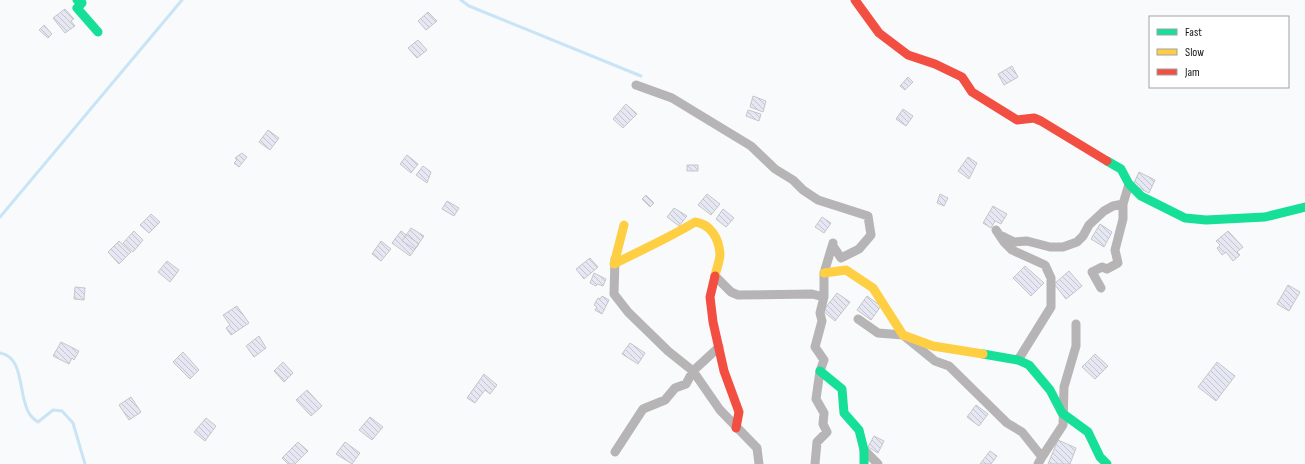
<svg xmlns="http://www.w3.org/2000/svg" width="1305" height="464" font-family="'Sofia Sans Condensed',sans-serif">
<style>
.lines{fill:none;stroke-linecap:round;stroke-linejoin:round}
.stream{stroke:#c9e4f5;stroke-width:3}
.building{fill:url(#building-back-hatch);stroke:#c5c6c8}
.street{stroke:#b6b4b5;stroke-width:9}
.fast{stroke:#16e098;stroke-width:9}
.slow{stroke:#ffcf43;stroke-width:9}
.jam{stroke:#f24e42;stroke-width:9}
</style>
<defs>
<pattern id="building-back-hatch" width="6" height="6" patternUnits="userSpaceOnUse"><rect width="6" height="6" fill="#e5e7f3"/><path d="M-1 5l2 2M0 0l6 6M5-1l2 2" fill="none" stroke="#c3c5d0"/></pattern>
</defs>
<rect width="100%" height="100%" fill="#f9fafc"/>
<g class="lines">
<path class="stream" d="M461 0 469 6 641 76
M0 217 182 0
M0 353C25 357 18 396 29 413 31 417 35 420 38 422L53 410 62 411 73 423 85 464"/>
</g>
<path class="building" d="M65 9 74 19 71 21 75 26 65 33 53 18Z
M428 12 437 21 426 30 418 21Z
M44 25 52 34 48 38 39 30Z
M418 40 427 50 417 58 408 48Z
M1012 66 1018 77 1004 85 998 74Z
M908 77 913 82 905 90 900 86Z
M753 96 766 101 763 112 750 107Z
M626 104 637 114 623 128 613 119Z
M903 109 913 116 906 126 896 119Z
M748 110 761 114 759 121 746 116Z
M268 130 279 138 270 150 259 142Z
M242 153 247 157 239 167 234 163 237 160 235 158Z
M407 155 418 164 411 173 400 164Z
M968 157 977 163 969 179 958 171Z
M687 165H698V171H687Z
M423 166 431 172 427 183 416 175Z
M1139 172 1155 180 1149 193 1133 185Z
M707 194 720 204 711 215 698 205Z
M940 194 948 198 944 206 937 203Z
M646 195 654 203 650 207 642 199Z
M447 201 459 208 454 216 442 209Z
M993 206 1007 214 1001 224 995 221 991 228 983 223Z
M674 208 687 216 679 226 667 217Z
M723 209 734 218 726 227 716 219Z
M151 214 160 222 149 233 140 225Z
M822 217 831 223 824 233 815 227Z
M1100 224 1112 232 1104 247 1091 239Z
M411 228 424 236 415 249 402 241Z
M134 231 143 240 133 252 123 243Z
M401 231 419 244 410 256 392 243Z
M1228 231 1243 247 1237 252 1240 255 1233 261 1226 252 1222 255 1217 248 1220 245 1216 241Z
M119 241 131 252 119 264 108 252Z
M381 241 391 249 381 261 372 254Z
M590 258 598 267 584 279 576 269Z
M167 261 179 270 170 282 158 272Z
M1025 266 1044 283 1031 296 1013 278Z
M1069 271 1082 286 1066 299 1054 284Z
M594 273 606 279 603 286 597 284 596 286 590 283Z
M1288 285 1300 292 1289 311 1277 304Z
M75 287 85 288 84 300 74 299Z
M837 293 850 302 835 321 823 311Z
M602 296 609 300 602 314 595 310 597 307 594 305 598 298 600 299Z
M867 296 881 306 871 320 857 310Z
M237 306 249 323 231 335 226 328 230 325 223 315Z
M259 336 266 348 254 357 246 346Z
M61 342 79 351 74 360 72 358 69 364 53 356Z
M630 343 645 353 638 364 622 354Z
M183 352 199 370 190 379 173 362Z
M1095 354 1108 366 1095 379 1082 367Z
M283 362 293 373 284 382 274 371Z
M1217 362 1235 376 1216 401 1198 387Z
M484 374 497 385 490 394 485 390 475 403 467 398Z
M307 390 322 406 311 416 296 400Z
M131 397 141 412 129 420 119 405Z
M976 405 988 414 979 426 967 417Z
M370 417 383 427 372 440 359 430Z
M206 418 216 426 205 441 194 432Z
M874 436 884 441 878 453 868 447Z
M1058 440 1076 448 1070 464H1048Z
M298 442 308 451 295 464H288L282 458Z
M345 442 360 453 352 464 336 454Z
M990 451 997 456 991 464H980Z"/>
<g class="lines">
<path class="street" d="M636 85 672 98 751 146 775 169 793 180 803 190 818 200 868 216 871 235 859 249 841 258 833 246
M996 230 1004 242 1012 250 1045 265 1051 278V307L1018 360
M1002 236 1014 242 1027 241 1050 247H1063L1077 242 1083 236 1089 225 1104 211 1113 206 1123 204
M615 259 614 294 628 312 668 351 693 371 720 410 757 448 759 464
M715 276 731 292 738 295 812 294 824 297
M1101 288 1092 272 1102 267 1107 269 1118 263 1115 250 1123 219V204L1129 184
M858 319 878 333 903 335 935 361 949 366 1007 423 1022 432 1042 457 1038 464
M864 450 878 464
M615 452 643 409 665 400 675 388 686 384 693 371 719 347
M1042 457 1063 425 1064 387 1076 346V324
M815 464 817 442 827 432 823 424 824 413 816 399 820 371 824 360 815 347 822 321 820 313 824 297V273L833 243"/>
<path class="fast" d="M77 0 82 3 77 8 98 32
M1107 161 1121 169 1129 184 1141 196 1185 218 1206 220 1265 217 1305 207
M983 354 1018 360 1029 365 1050 390 1062 413 1088 432 1100 457 1107 464
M820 371 842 389 844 413 859 430 864 450V464"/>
<path class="slow" d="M624 225 614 264C641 250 669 238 695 222 711 224 719 239 720 254 720 261 716 270 715 276
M824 273 846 270 873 288 903 335 933 346 983 354"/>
<path class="jam" d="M855 0 879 33 908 55 935 64 962 77 972 92 1017 120 1034 118 1041 121 1107 161
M715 276 710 297 713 322 724 371 739 412 736 428"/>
</g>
<rect x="1149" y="16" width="140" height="72" fill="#ffffff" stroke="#a0a1a2"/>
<rect x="1157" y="29" width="20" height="6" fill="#16e098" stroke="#a0a1a2"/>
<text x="1185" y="36" font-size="12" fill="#121317">Fast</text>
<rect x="1157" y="49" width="20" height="6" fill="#ffcf43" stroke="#a0a1a2"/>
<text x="1185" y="56" font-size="12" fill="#121317">Slow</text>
<rect x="1157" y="69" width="20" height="6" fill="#f24e42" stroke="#a0a1a2"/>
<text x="1185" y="76" font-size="12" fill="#121317">Jam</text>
</svg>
